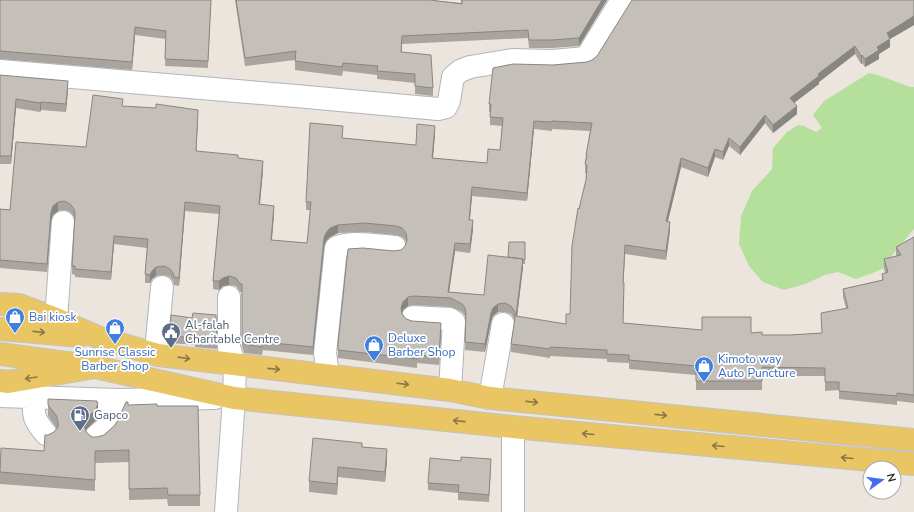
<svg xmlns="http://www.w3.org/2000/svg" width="914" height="512" font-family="'Nunito Sans',sans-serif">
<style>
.green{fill:#b5e09c}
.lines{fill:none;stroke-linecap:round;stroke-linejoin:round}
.minor-casing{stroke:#b0b4bd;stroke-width:24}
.major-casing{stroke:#c3c3c3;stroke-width:24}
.minor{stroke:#fff;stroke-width:22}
.major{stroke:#eac563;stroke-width:22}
.wall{fill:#a9a49e;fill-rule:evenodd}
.shaded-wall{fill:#898681}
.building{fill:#c4bfb8;stroke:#898681;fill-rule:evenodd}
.oneway{stroke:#8a7846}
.labels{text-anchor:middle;stroke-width:3.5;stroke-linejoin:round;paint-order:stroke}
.shop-label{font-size:12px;fill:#366cbe;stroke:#fff;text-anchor:start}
.service-label{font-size:12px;fill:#4e5e75;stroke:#fff;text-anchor:start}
</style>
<rect width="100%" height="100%" fill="#ebe5dd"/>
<path class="green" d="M869 73 878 75 910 87H914V229L893 254 884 268 870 274 856 279 838 272 825 275 805 284 784 290 763 282 749 266 739 244 741 216 752 191 772 169 773 148 787 132 798 125 804 126 816 132 822 128 813 115 824 101Z"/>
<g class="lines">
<defs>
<path id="minor" d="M0 71 296 96 438 109 446 107 449 101 453 77 460 71 470 67 512 60 552 61 586 58 622 0
M413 317 450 319 454 322 450 390
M56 319 63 222
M158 355 157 340 162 287
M328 375 325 353 336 248C346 240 381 246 395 247
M0 396 118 400 215 398
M35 397C32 415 34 420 46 434
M490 398 503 324
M96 436 106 428 118 400
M226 512 234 398 235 365 229 348V297
M513 512V427"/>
<path id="major" d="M0 304 19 305 56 319 100 338 158 355 450 390 490 398 914 440
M0 329 80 336
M0 354 74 364
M0 381 8 382 95 367 234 398 513 427 914 464"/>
</defs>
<use href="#minor" class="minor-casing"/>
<use href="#major" class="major-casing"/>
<use href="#minor" class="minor"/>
<use href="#major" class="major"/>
</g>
<path class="wall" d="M0 0H211L208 68 165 66 166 39 135 35 132 70 0 59Z
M235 0H430L461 3V0H607L579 46 552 48H529L528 38 402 44V52L433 88V96L415 94V83L377 79V75L343 71 342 76 295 70V60L245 66Z
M914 0V25L890 39V47L879 54V59L865 67 862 63 861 64 855 54 819 82V84L794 103 797 114 773 133 765 123 740 155 729 146 723 160 715 157 708 177 681 167 668 221 670 230 666 260 625 254 623 283 624 291 623 323 702 330 751 333 762 335H790L822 333 846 308 843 297V289L882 280V274L885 273 884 268V259L896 256V247L914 237V403L897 401V405L839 399V390L825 391V376H762V390H696V375L629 369V363L607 362V359L550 356V358L511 352V344L515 320 511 314 505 312H498L493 316 491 322 485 352 465 350 466 321 465 316 462 312 451 307 414 305 408 306 403 310 402 313 406 319 441 331 439 365 417 363V368L338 358V344L394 251 401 250 405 246 406 241 402 237 396 235 364 232 338 233 330 237 326 241 324 247 313 355 263 350 262 355 244 353 242 346V292H240L236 286 229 285 223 286 219 290 213 289V281L219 214 185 211 179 286 174 285 173 281 170 277 164 275 156 276 152 279 150 283H145V274L147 248 114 244 111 280 75 277V275L72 274V266L75 220 74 217 70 212 64 210 58 211 53 215 51 221 47 272 0 268V209L10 210 86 147 123 106 198 118 196 151 238 158 263 170 260 204 274 214 272 240 307 243 311 210H306V202L342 138 416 145 435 134 433 158 487 163 500 150 502 126 490 125V112H489V104L553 65 587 62ZM534 129 552 131V129L590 131 586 155 585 164V173H586V180L579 209 570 314 566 324 517 317 523 264H525V242L508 257 484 295 449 292 455 251 470 253 473 229 470 220 472 196 527 201Z
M0 75 68 89 66 112 41 110 40 112 16 108 11 164H0Z
M216 315 217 349 195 347V345L170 343V336L192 318Z
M97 403 98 415 96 420 85 430 87 433 92 437H97L104 435 114 426 128 405 157 406 200 495V506H168L167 499 129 500V462L95 463V491L0 484V466L44 451 48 435 54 432 57 429 48 416V405Z
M362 447 387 460 385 482 338 477 337 495 309 492V481Z
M491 466 489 502 458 500V493L428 490V483Z"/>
<path class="shaded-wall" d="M602 0H607L579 46V38Z
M914 16V25L890 39V47L879 54V59L865 67V59L877 47 887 33Z
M135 27V35L132 70V62Z
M855 46V54L819 82V84L790 106V98L818 74Z
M862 55V63L861 64V56Z
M68 81V89L66 112V104Z
M16 99V108L11 164V156Z
M41 102V110L40 112V103Z
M797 106V114L773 133V125Z
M198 110V118L196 159V151Z
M765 115V123L740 155V147Z
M534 121V129L527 201V193Z
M435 126V134L432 167V158Z
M729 138V146L723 160V152Z
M715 149V157L708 177V168Z
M681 158V167L666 229V221Z
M263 161V170L259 213V204Z
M472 187V196L469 228V220Z
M58 202V211L53 215 51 221 47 272V264L51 212 53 206Z
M185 202V211L179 286V278Z
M274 206V214L271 248V240Z
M473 220V229L470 253V244Z
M670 222V230L666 260V251Z
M338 225V233L330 237 326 241 324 247 313 355V347L324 238 326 233 330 228Z
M114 236V244L111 280V272Z
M455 243V251L448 300V292Z
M625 245V254L623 291V283Z
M523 259V268L516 325V316Z
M156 267V276L152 279 150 283V275L152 271Z
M229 276V285L223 286 219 290V281L223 278Z
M408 297V306L403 310 401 316V308L403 302Z
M498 304V312L493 316 491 322 485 352V344L491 313 493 308Z
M441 323V331L439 365V357Z
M98 403V415L96 420 85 431 84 426 85 420 97 406Z
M387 449V460L385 482V472Z
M338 467V477L337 495V484Z"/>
<path class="building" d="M0 0H211L208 61 165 59 166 31 135 27 132 62 0 51Z
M236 0H430L462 4V0H602L579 38 552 40H529L528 30 402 36 401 52 431 55 433 88 415 86V74L377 71 378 66 343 63 342 67 295 61 296 51 245 58Z
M632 0H914V16L887 33 890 39 877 47 879 50 865 59 862 55 861 56 855 46 818 74 819 76 790 98 797 106 773 125 765 115 740 147 729 138 723 152 715 149 708 168 681 158 666 221 670 222 666 251 625 245 623 283H624L623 323 702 330V317H751V333L762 332V335H790L822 333 821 313 848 308 843 289 883 280 882 274 888 272 884 259 901 255 896 247 914 237V395L897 393V396L839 391V382H825V368L762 367V381H696V366L629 360V355L607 354V350L550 347V349L511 344 515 318V312L511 306 505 303 498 304 493 308 491 313 485 344 465 342 466 314 465 308 462 304 451 298 414 296 408 297 403 302 401 308 402 314 406 319 412 321 441 323 439 357 417 355V359L338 350V344L348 249 363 248 394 251 401 250 405 246 407 240 406 233 402 228 396 226 364 223 338 225 330 228 326 233 324 238 313 347 263 342 262 347 244 344 242 338V284H240L236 278 229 276 223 278 219 281H213L220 206 185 202 179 278 174 277 173 273 170 269 164 266 156 267 152 271 150 275 145 274 148 239 114 236 111 272 75 269V266H72L75 214 74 209 70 204 64 201 58 202 53 206 51 212 47 264 0 260V209L10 210 16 142 86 147 93 95 123 99 122 106 156 108V104L198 110 196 151 238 155V158L263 161 259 204 274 206 271 240 307 243 311 202H306L310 123 343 126 342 138 416 145 417 124 435 126 432 158 487 163 488 149 500 150 503 118 490 117 491 104H489L493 68 513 64 553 65 587 62 592 60 597 56ZM534 121 552 122V121L592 123 586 155H587L585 164 587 165 586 180 579 209 578 208 572 246 570 314H566V324L516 316 523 259 488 255 484 295 448 292 455 243 470 244 473 220H469L472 187 527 193Z
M0 75 68 81 66 104 41 102 40 103 16 99 11 156H0Z
M509 242H525V260H522L523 259 508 257Z
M193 313 216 315 217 342 195 340 196 338 170 336 171 315 192 318Z
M48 399 97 401V403H98L96 409 85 420 84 426 87 433 92 437H97L104 435 114 426 117 422 126 402H128V405L157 404V406H198L200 495H168L167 488 129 489V450L95 451V480L0 472 1 448 44 451 45 435H48L54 432 58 427V421L56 415 48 405Z
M313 438 362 443V447L387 449 385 472 338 467 337 484 309 481Z
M461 457 491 459 489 495 458 492 459 485 428 483 430 458 461 461Z"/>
<defs><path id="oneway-shaft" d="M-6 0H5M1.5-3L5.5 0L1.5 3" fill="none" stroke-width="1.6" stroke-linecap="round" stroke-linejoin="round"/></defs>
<g class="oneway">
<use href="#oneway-shaft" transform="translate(39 332) rotate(6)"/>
<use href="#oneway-shaft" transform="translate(184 358) rotate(8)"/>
<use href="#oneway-shaft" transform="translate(274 369) rotate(6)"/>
<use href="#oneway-shaft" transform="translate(31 378) rotate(171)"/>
<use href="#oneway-shaft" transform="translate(403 384) rotate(7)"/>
<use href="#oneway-shaft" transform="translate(532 402) rotate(6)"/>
<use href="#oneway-shaft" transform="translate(661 415) rotate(6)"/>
<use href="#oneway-shaft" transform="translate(459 421) rotate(-174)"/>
<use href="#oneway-shaft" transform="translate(588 434) rotate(-175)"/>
<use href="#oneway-shaft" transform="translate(718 446) rotate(-175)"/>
<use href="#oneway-shaft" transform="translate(847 458) rotate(-175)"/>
</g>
<defs>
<symbol id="shop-pin" viewBox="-11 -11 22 30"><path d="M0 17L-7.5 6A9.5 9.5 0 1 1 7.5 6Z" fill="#3f7fe0" stroke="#fff"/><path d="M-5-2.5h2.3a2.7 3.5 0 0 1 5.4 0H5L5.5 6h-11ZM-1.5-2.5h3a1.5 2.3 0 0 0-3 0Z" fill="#fff"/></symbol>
<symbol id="civic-pin" viewBox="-11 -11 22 30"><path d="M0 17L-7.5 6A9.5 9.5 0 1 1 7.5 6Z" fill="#5c6f8a" stroke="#fff"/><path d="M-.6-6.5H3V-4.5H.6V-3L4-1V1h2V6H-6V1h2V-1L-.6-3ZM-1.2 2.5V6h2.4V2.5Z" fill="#fff"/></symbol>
<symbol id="fuel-pin" viewBox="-11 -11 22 30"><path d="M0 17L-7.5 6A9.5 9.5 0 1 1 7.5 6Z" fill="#5c6f8a" stroke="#fff"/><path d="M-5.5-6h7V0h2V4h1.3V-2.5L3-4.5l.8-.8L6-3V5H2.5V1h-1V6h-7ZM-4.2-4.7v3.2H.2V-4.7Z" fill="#fff"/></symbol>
</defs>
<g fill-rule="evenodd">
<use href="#shop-pin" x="4" y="306" width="22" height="30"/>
<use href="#shop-pin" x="104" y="317" width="22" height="30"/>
<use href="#civic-pin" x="160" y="321" width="22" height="30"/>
<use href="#shop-pin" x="363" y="334" width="22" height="30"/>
<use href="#shop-pin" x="693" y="355" width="22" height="30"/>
<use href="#fuel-pin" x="69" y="404" width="22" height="30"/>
</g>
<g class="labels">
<g class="shop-label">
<text x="29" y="321">Bai kiosk</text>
<text x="388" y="342">Deluxe<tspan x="388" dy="14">Barber Shop</tspan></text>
<text x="115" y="356" text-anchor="middle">Sunrise Classic<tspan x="115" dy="14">Barber Shop</tspan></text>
<text x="718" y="363">Kimoto way<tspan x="718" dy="14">Auto Puncture</tspan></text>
</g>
<g class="service-label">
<text x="185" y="329">Al-falah<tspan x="185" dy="14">Charitable Centre</tspan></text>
<text x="94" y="419">Gapco</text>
</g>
</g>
<g transform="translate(882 480) rotate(76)"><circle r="19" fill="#ffffff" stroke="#aaaaaa"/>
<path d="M0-3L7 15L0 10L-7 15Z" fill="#446bf1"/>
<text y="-6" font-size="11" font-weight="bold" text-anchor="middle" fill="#2a2a2a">N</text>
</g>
</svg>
